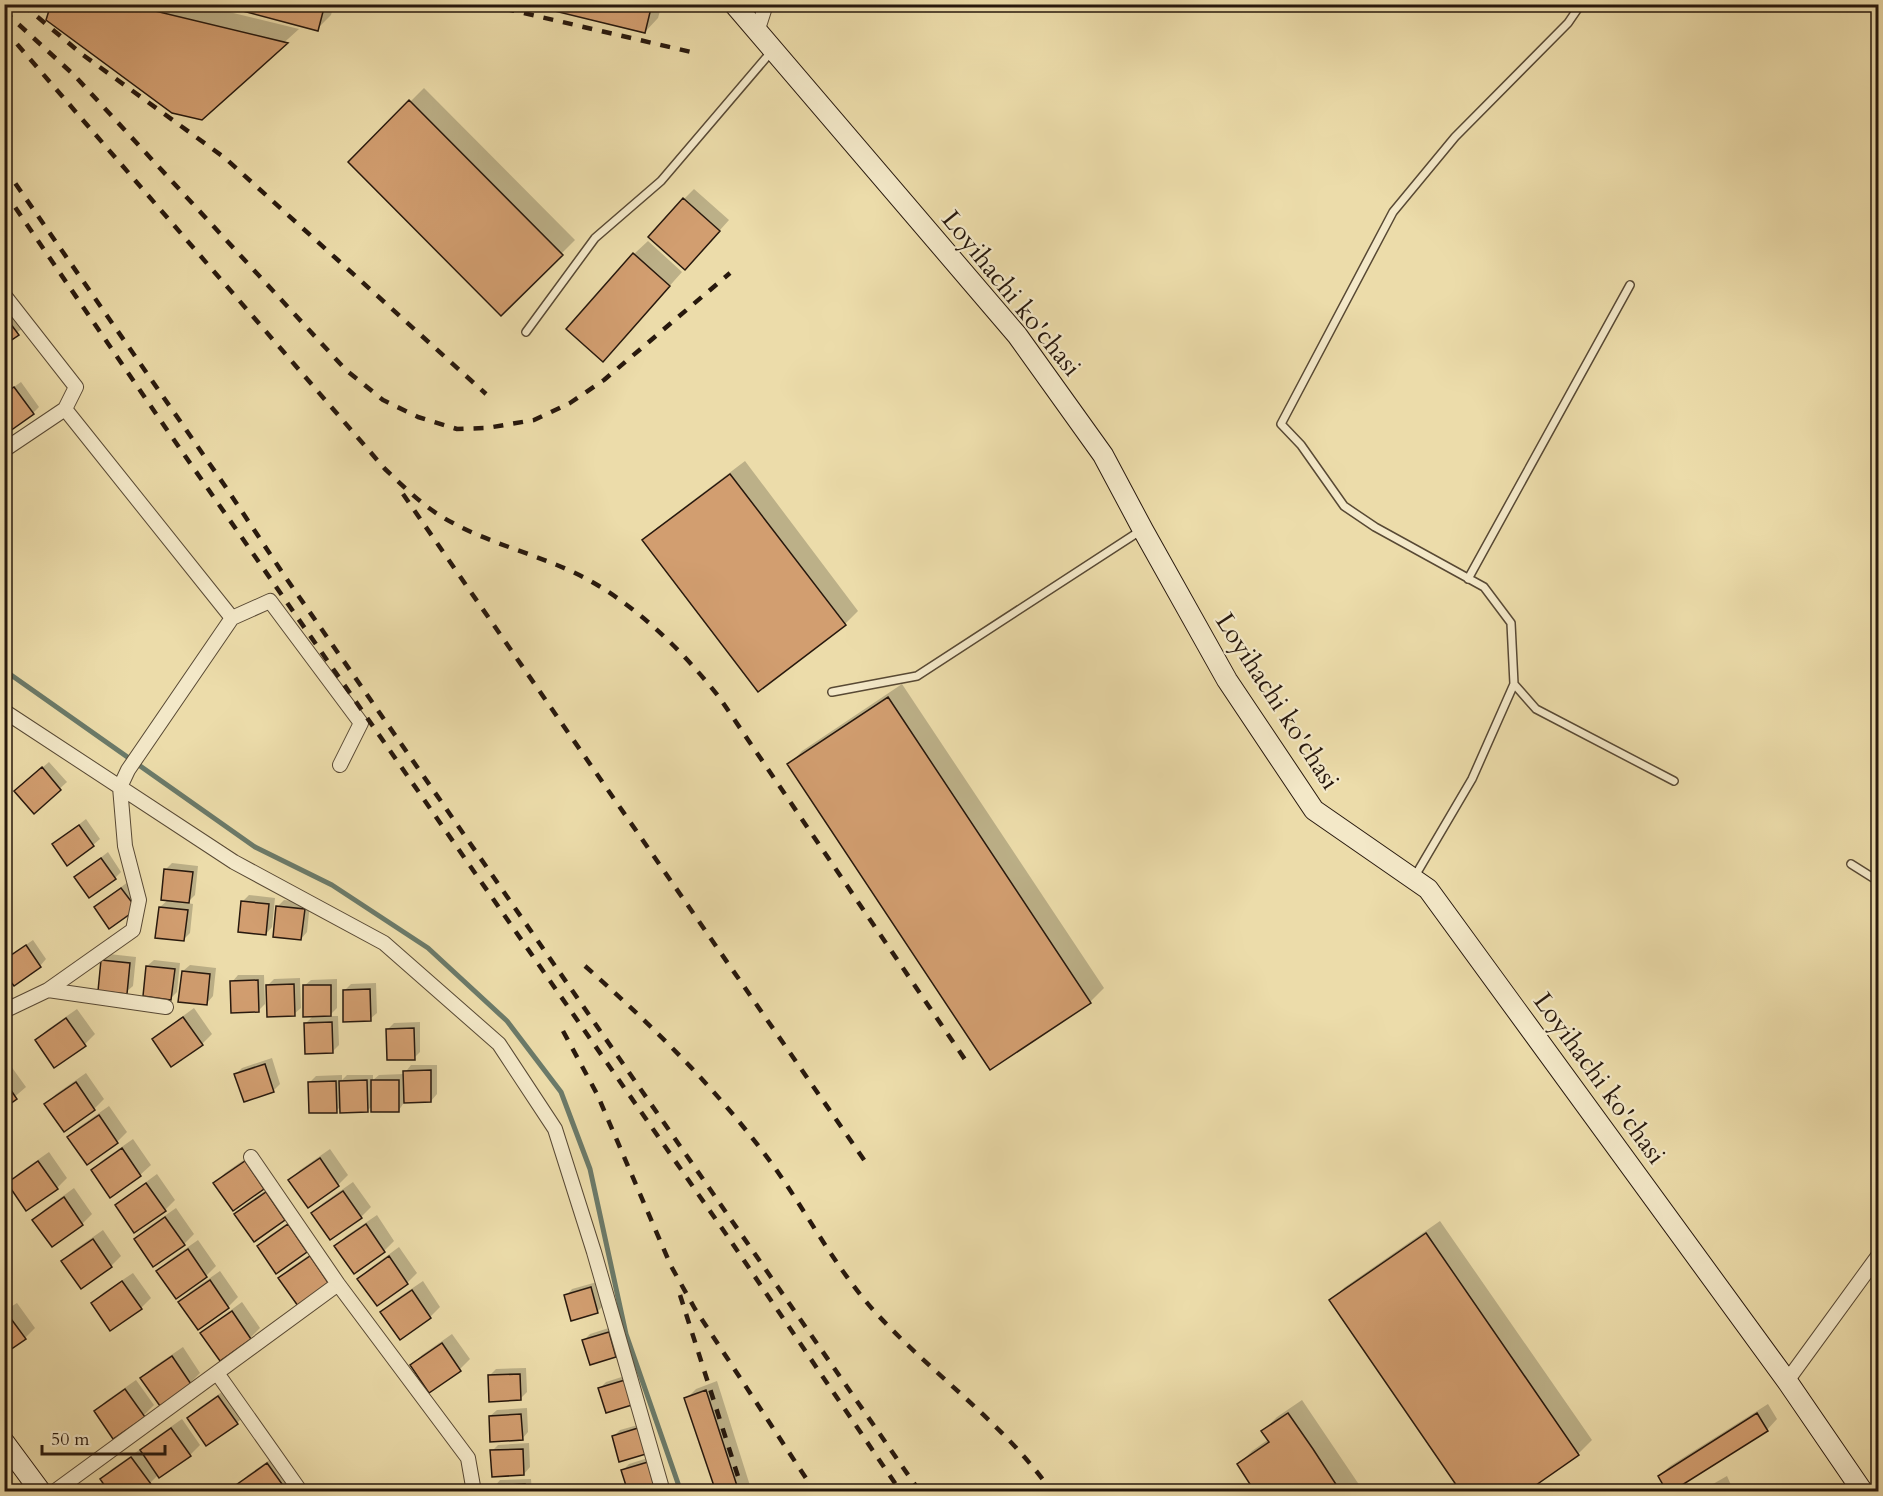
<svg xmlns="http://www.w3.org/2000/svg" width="1883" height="1496" font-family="Cardo,serif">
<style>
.shadow{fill:#0003}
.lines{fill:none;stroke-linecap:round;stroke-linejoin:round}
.stream{stroke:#6b7a69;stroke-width:5}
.building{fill:#d29e70;stroke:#27180d;stroke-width:1.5}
.lane-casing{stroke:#584934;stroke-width:10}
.street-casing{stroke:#584934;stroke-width:16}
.secondary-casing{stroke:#27180d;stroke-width:22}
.lane{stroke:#f3e8c8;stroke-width:7}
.street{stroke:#f3e8c8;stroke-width:14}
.secondary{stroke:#f3e8c8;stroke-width:20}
.rail{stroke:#27180d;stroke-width:4.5;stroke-dasharray:10 10;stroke-linecap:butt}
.labels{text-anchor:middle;stroke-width:4.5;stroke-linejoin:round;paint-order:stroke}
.street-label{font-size:26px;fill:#27180d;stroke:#f3e8c8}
</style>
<rect width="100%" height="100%" fill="#ecdcaa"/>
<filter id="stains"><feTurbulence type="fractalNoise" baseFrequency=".00333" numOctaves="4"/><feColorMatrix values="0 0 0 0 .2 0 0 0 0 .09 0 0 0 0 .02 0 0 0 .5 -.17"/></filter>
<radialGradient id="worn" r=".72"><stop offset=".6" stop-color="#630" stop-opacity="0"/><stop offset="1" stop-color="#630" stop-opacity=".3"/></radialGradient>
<path class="shadow" d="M52 4H196L299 29 201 118Z
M222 4H334L331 15 317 29Z
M544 4H662L658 18 645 32Z
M424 88 575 240 501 314 350 162Z
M694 189 729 220 695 258 684 199Z
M648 241 682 272 616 346 634 254Z
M10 308 24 327 4 343V312Z
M21 382 39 407 33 413 4 394Z
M745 461 858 611 845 624 644 541 658 527Z
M902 684 1104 988 1090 1002 789 765 802 751Z
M49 762 67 782 34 812 23 784Z
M86 819 100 839 93 845 54 844Z
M108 852 121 872 115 878 76 877Z
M172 863 198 866 195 895 187 903 193 904 190 933 184 939 160 907 169 899 165 870Z
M128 882 142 902 96 907 102 901Z
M249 895 275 898 272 927 266 934 242 902Z
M284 900 310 903 307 932 301 939 277 907Z
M33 940 46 959 40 966 4 960Z
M109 954 136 957 133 986 126 992 103 960Z
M154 960 180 963 177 992 171 998 147 966Z
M190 965 216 968 213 996 207 1003 183 971Z
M238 975H264L265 1004 258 1011 232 982Z
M300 978 301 1008 294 1014 268 985 274 979Z
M337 979V1008L329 1016H338L339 1045 332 1052 306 1023 314 1015 304 986 311 980Z
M376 983 377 1013 370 1019 344 991 351 984Z
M194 1008 212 1034 202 1044 154 1040 164 1030Z
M77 1009 95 1034 85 1044 36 1040 47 1030Z
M420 1022V1052L414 1058 388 1029 394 1023Z
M272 1058 280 1084 273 1091 236 1074 242 1068Z
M8 1062 26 1087 4 1106V1065Z
M411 1065H437V1094L431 1101H405L399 1110 373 1105 367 1111 341 1106 336 1111 310 1082 316 1076 342 1075V1080L347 1075H373V1080L379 1075 404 1074Z
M86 1073 104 1099 94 1109 46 1104 56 1094Z
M109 1106 127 1132 117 1142 69 1137 79 1127Z
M133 1139 151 1165 140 1175 110 1196 92 1170 103 1160Z
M330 1149 348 1175 338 1185 290 1180 300 1170Z
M49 1152 67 1178 57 1188 9 1183 19 1173Z
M255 1152 273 1178 263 1188 215 1183 225 1173Z
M157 1174 175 1200 165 1210 117 1206 127 1196Z
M353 1182 371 1207 361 1217 313 1213 323 1203Z
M276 1183 294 1209 284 1219 254 1240 236 1214 246 1204Z
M74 1188 92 1214 82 1224 34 1220 44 1210Z
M176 1208 194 1234 184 1244 136 1240 146 1229Z
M299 1215 316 1241 306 1251 276 1272 258 1247 269 1236Z
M377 1215 394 1241 384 1251 354 1272 336 1246 346 1236Z
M1440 1221 1592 1440 1578 1454 1331 1300 1345 1287Z
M103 1230 121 1256 111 1266 63 1261 73 1251Z
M198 1240 216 1266 206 1276 158 1271 168 1261Z
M321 1247 338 1273 328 1283 298 1304 280 1278 290 1268Z
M399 1247 417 1273 407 1283 359 1279 369 1269Z
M220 1271 238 1297 228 1307 180 1302 190 1292Z
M133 1273 151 1298 141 1308 93 1303 103 1293Z
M423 1281 440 1307 430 1317 400 1338 382 1312 392 1302Z
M597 1282 604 1305 597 1312 566 1296 572 1289Z
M242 1302 260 1328 250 1338 202 1334 212 1324Z
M17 1303 35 1328 25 1338 4 1352V1311Z
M615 1326 622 1349 615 1356 584 1340 590 1334Z
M452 1334 470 1359 460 1369 412 1365 422 1355Z
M183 1347 200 1373 190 1383 142 1378 152 1368Z
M526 1368 527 1392 521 1398 489 1376 496 1369Z
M631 1374 638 1397 600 1388 606 1382Z
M136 1380 154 1405 144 1415 96 1411 106 1401Z
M717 1381 752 1492H718L686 1399 696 1389Z
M229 1387 247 1413 237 1423 189 1418 199 1408Z
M1302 1400 1364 1492H1257L1239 1464 1252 1451 1269 1439 1263 1431 1277 1417Z
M1768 1404 1777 1419 1767 1430 1669 1491 1659 1476 1670 1466Z
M527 1408 528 1432 522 1439 490 1416 497 1410Z
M182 1419 200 1445 190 1455 159 1474 150 1483 102 1479 112 1469 142 1448 143 1449 152 1440Z
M645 1423 651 1446 613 1437 620 1430Z
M529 1443 530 1467 524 1474 492 1451 498 1445Z
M278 1454 296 1480 284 1492H242L238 1485 248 1475Z
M654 1456 661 1479 623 1470 629 1464Z
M1727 1476 1734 1492H1699Z
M531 1479 532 1492H494V1487L500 1480Z"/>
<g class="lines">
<path class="stream" d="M4 670 255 847 332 885 428 948 507 1021 561 1092 590 1169 626 1334 681 1492"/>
</g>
<path class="building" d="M51 4H126L288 43 202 120 172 113 46 20Z
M216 4H325L318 31Z
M542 4H652L645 33 542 8Z
M409 100 563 255 501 316 348 162Z
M683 198 720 231 685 270 648 237Z
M633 253 670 286 603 362 566 329Z
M4 315 19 335 4 345Z
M14 387 34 414 10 431 4 423V394Z
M730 474 846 625 758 692 642 540Z
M888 697 1091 1003 990 1070 787 764Z
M42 767 61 790 34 814 14 791Z
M79 825 94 846 67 866 52 844Z
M101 858 116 879 89 898 74 877Z
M164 869 193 872 189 903 161 900Z
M121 888 137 909 109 929 94 907Z
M241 901 269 904 266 935 238 932Z
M276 906 305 909 301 940 273 937Z
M159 907 188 910 184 941 155 938Z
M26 945 41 967 14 986 4 973V960Z
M101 960 130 963 127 994 98 991Z
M146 966 175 969 171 1000 143 996Z
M182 971 210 974 207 1005 178 1002Z
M258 980 259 1012 231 1013 230 981Z
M294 984 295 1016 267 1017 266 985Z
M303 985H331V1016L303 1017Z
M370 989 371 1021 343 1022V990Z
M183 1017 203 1045 171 1067 152 1039Z
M66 1018 86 1046 54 1068 35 1040Z
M332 1022 333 1053 305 1054 304 1023Z
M414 1028 415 1060H387L386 1029Z
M265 1064 274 1092 244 1102 234 1074Z
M431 1070V1102L404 1103 403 1071Z
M4 1080 17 1099 4 1108Z
M367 1080 368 1112 340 1113 339 1081Z
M371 1080H399V1112H371Z
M336 1081 337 1113H309L308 1082Z
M76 1082 95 1110 64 1132 44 1104Z
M99 1115 118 1143 87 1165 67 1137Z
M122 1148 141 1176 110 1198 91 1170Z
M320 1158 339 1186 308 1208 288 1180Z
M38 1161 58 1189 26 1211 7 1183Z
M245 1161 264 1189 233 1211 213 1183Z
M146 1183 166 1211 134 1233 115 1205Z
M343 1191 362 1218 330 1240 311 1213Z
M266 1192 285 1220 254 1242 234 1214Z
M64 1197 83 1225 52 1247 32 1220Z
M165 1217 185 1245 153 1267 134 1239Z
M288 1224 307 1252 276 1274 257 1246Z
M366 1224 385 1252 354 1274 334 1246Z
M1426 1233 1579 1455 1526 1492H1461L1329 1300Z
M93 1239 112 1267 81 1289 61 1261Z
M188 1249 207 1277 176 1299 156 1271Z
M310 1256 329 1284 298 1306 278 1278Z
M389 1256 408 1284 377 1306 357 1279Z
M210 1280 229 1308 198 1330 178 1302Z
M122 1281 142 1309 110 1331 91 1303Z
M591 1287 598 1313 571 1321 564 1295Z
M412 1290 431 1318 400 1340 380 1312Z
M232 1311 251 1339 220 1361 200 1333Z
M6 1312 26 1339 4 1354V1313Z
M609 1332 616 1357 590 1365 582 1340Z
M442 1343 461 1371 429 1393 410 1365Z
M172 1356 191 1384 160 1406 140 1378Z
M520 1374 521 1400 489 1402 488 1375Z
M625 1380 632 1405 606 1413 598 1388Z
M125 1389 145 1417 113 1439 94 1411Z
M706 1390 739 1492H716L684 1398Z
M218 1396 238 1424 206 1446 187 1418Z
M1288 1413 1313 1449 1341 1492H1255L1237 1464 1269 1442 1261 1431Z
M1757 1413 1768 1431 1671 1492H1667L1658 1476Z
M521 1414 523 1440 490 1442 489 1416Z
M171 1428 191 1456 159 1478 140 1450Z
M638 1428 646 1454 619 1462 612 1436Z
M523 1449 524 1475 492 1477 490 1450Z
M131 1457 151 1484 141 1492H109L100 1479Z
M648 1462 655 1487 641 1492H628L621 1470Z
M267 1463 287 1491 240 1492 236 1485Z
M525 1484V1492H493L492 1486Z"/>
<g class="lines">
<defs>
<path id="lane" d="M526 332 595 238 661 181 771 52
M1468 579 1630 285
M1514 684 1536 709 1674 781
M832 692 917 676 1140 531
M1851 864 1878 881
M1415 876 1472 779 1514 684 1511 623 1484 587 1375 527 1344 506 1301 445 1281 424 1393 212 1455 137 1568 23 1581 4"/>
<path id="street" d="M757 32 766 4
M4 295 76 387 65 409 232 618 270 601 361 723 340 765
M4 450 65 409
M4 711 234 862 384 943 499 1044 555 1129 594 1252 663 1492
M48 990 166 1007
M4 1011 48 990 133 930 139 900 125 846 120 787 128 770 232 618
M251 1157 338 1284 468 1458 474 1492
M217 1373 301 1492
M1787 1381 1878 1256
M54 1492 338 1284"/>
<path id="secondary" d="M734 4 1017 335 1103 455 1143 530 1227 680 1314 810 1428 889 1787 1381 1863 1492
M4 1442 41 1492"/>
</defs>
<use href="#lane" class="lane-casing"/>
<use href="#street" class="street-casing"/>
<use href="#secondary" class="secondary-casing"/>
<use href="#lane" class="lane"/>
<use href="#street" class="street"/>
<use href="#secondary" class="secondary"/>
<path class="rail" d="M22 4 83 55 225 158 486 394
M485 4 691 52
M4 11 74 75 346 370 383 400 418 417 457 429 487 428 534 420 570 403 604 380 730 273
M4 29 385 469C406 489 427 510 453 523 499 548 554 558 599 586 646 615 685 654 719 697L968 1064
M4 167 225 486 284 575 920 1492
M4 191 165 427 728 1237 901 1492
M403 494 869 1167
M585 966C655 1028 720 1092 775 1168 809 1216 836 1269 876 1313 933 1375 1003 1422 1052 1492
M563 1031 597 1094 671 1266 695 1309 815 1492
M680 1295 743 1492"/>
</g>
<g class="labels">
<g class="street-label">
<text transform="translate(1012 293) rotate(51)" y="9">Loyihachi ko'chasi</text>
<text transform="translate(1278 701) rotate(57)" y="9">Loyihachi ko'chasi</text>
<text transform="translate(1600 1078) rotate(54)" y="9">Loyihachi ko'chasi</text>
</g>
</g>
<rect width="1883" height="1496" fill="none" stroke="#ecdcaa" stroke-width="24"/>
<rect x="6" y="6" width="1871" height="1484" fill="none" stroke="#27180d" stroke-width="3"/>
<rect x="12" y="12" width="1859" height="1472" fill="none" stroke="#27180d" stroke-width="1.5"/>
<path d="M42 1445v9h123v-9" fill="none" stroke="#27180d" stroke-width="3"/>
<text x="51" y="1445" font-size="18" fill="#27180d" stroke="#f3e8c8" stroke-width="4.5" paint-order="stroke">50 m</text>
<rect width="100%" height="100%" filter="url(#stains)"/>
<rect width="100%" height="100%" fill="url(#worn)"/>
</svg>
